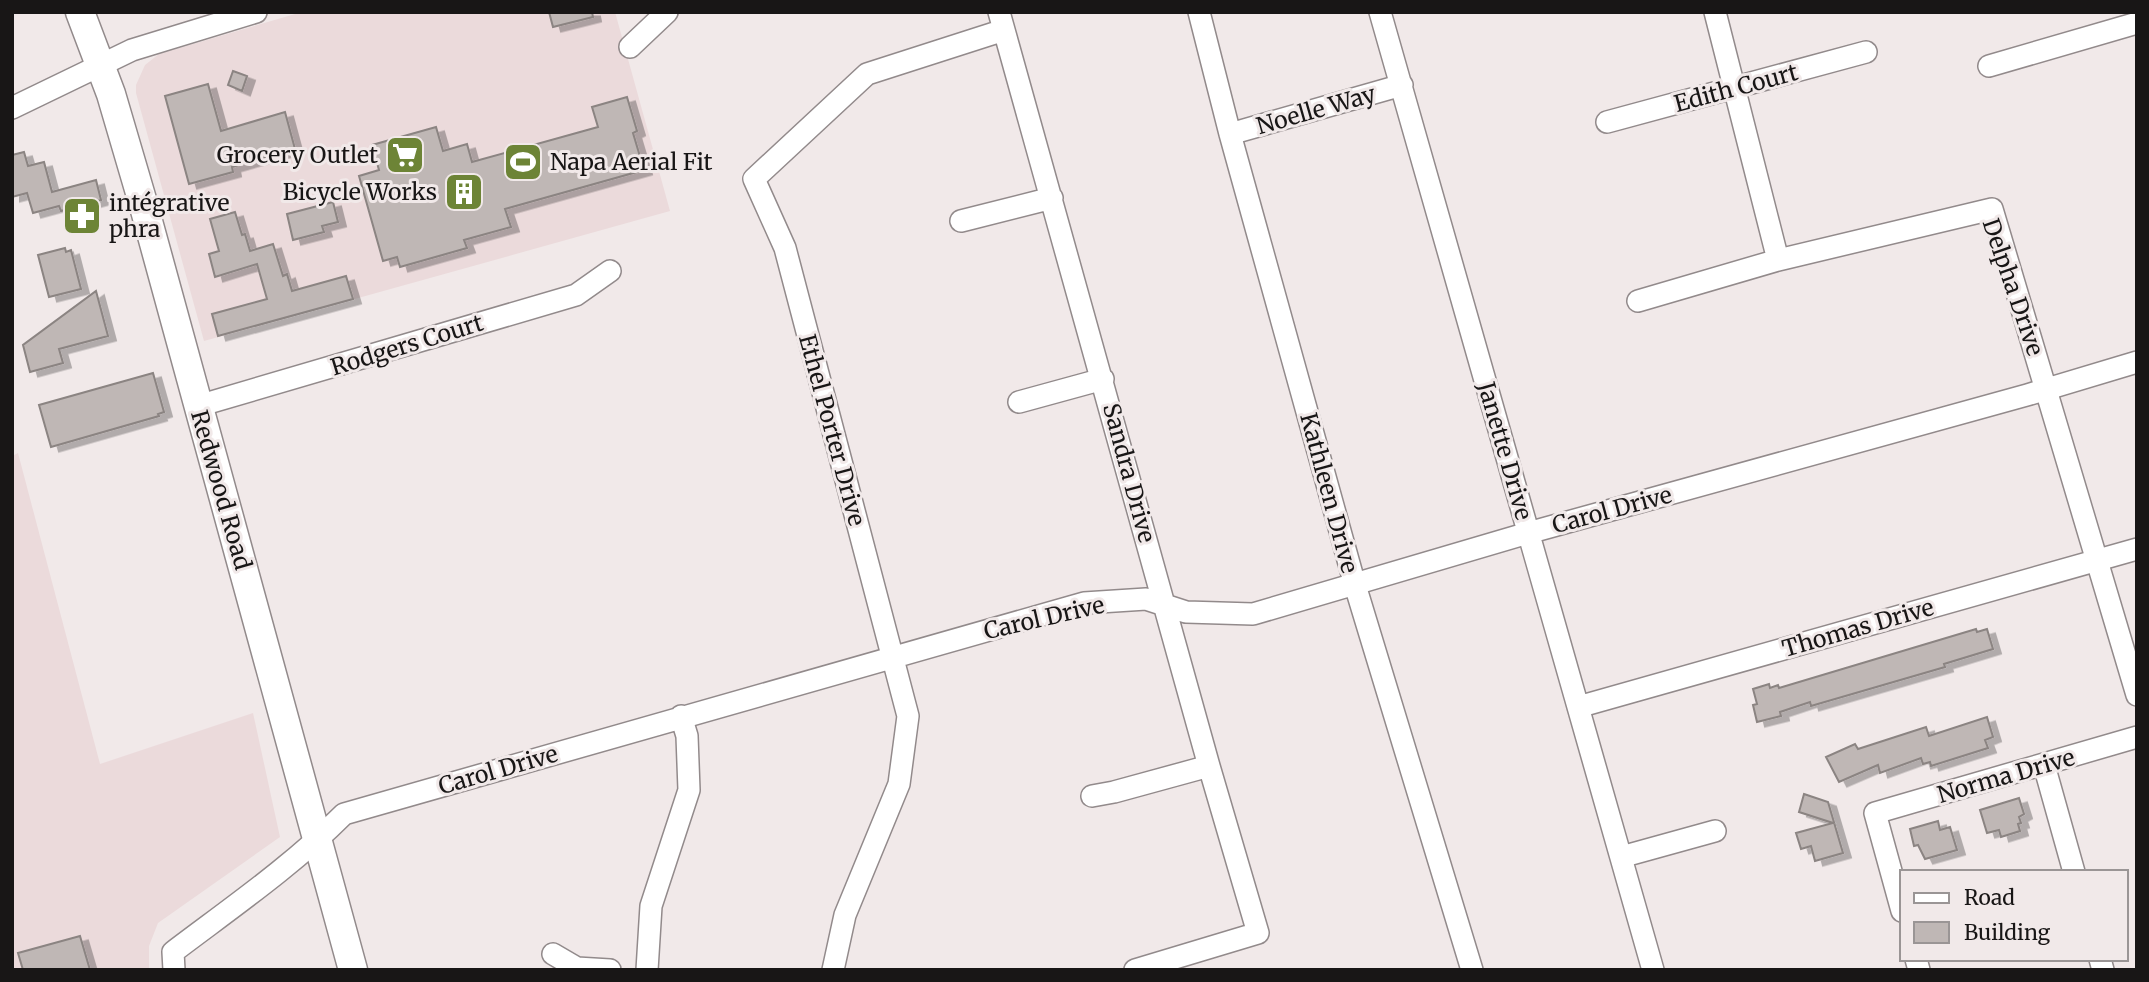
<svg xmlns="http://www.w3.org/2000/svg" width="2149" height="982" font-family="Merriweather,serif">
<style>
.built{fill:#ebdadb}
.building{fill:#bfb7b5;stroke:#8b8482;stroke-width:2;filter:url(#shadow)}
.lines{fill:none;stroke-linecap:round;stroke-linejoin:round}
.minor-casing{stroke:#928a8b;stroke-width:24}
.major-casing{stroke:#928a8b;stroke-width:31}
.minor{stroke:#fff;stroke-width:21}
.major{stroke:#fff;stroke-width:28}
.labels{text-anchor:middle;stroke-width:6;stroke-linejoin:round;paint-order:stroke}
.street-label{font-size:23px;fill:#181616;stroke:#f1e9e9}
.poi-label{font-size:23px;fill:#181616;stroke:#f1e9e9;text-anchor:end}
</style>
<defs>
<filter id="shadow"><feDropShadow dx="8" dy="4.5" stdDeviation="0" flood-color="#0004"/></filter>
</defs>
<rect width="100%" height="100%" fill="#f1e9e9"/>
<path class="built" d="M302 12H615L670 211 204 341 136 93V85L145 65 159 54Z
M18 453 100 764 253 713 280 837 158 923 149 946V970H12V456Z"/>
<path class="building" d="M549 12H592L593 17 553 27Z
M233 71 247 76 242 91 228 85Z
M208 84 221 131 285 112 295 149 232 167 233 172 189 184 165 96Z
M627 97 637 131 633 133 644 170 505 209 511 227 464 240 467 248 400 267 397 257 383 261 359 176 379 170 372 145 436 127 443 151 467 144 472 162 598 127 592 107Z
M24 152 28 166 44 162 52 192 96 180 101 200 61 211 59 206 33 213 27 193 12 197V155Z
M333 202 338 222 322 226 324 232 293 240 287 214Z
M235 212 242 235 245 234 250 251 273 244 283 276 287 274 292 291 346 276 353 299 218 336 212 314 267 299 257 264 215 277 209 254 219 251 210 219Z
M65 248 66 252 71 250 81 289 49 297 38 255Z
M96 291 108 336 59 349 63 363 30 372 23 345Z
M153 373 164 412 158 414 159 416 51 447 39 405Z
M1976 629 1977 632 1987 629 1993 649 1944 664 1945 667 1811 706 1810 702 1780 712 1781 716 1757 722 1753 705 1757 704 1753 689 1769 684 1770 688 1778 685 1779 688Z
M1987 717 1993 737 1985 740 1988 748 1931 766 1930 762 1923 764 1921 758 1880 773 1878 765 1839 782 1826 757 1855 744 1858 749 1926 727 1929 736Z
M1804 794 1828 802 1843 853 1815 861 1811 846 1801 849 1796 833 1833 823 1799 812Z
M2019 798 2024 814 2019 817 2021 823 2018 824 2020 831 2001 837 1999 830 1987 833 1980 810Z
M1938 821 1940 830 1950 827 1957 850 1925 859 1918 845 1914 846 1910 829Z
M80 936 90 970H23L18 953Z"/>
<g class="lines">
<defs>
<path id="minor" d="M999 12 1209 766 1258 933 1135 970
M1199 12 1230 134 1355 585 1472 970
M1380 12 1653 970
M1715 12 1778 260
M630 47 667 12
M1989 66 2137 23
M12 108 132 50 256 12
M1607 122 1866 52
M1230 134 1402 85
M961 221 1052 198
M1638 301 1778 260 1992 209 2137 695
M1019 402 1103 379
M198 406 576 295 610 271
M1578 707 2137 549
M2044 765 2074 872
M1092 796 1114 792 1209 766
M1621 857 1715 831
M1902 911 1875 813 2137 737
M553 954 577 968 610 970
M1916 959 1919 970
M2100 959 2103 970
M174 970 173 952C231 908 292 866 344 814L1084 603 1146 599 1186 612 1253 614 1528 533 2027 395 2137 362
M647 970 651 906 689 790 687 736 681 716
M833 970 845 915 899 784 908 716 785 248 754 179 867 74 1004 30"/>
<path id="major" d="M80 12 111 94 143 203 353 970"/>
</defs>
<use href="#minor" class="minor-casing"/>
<use href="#major" class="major-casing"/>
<use href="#minor" class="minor"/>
<use href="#major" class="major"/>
</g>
<defs>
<symbol id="supermarket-square" viewBox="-11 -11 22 22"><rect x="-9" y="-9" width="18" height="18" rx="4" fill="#6d8436" stroke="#f1e9e9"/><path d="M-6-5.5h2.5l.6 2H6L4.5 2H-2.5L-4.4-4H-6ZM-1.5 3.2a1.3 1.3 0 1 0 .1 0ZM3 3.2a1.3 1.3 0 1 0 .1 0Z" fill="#fff"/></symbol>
<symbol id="stadium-square" viewBox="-11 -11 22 22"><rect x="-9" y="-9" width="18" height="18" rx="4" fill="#6d8436" stroke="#f1e9e9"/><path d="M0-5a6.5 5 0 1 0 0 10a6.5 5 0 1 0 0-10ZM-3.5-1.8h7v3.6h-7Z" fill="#fff"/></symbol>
<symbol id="building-square" viewBox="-11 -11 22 22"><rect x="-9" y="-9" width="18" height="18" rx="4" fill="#6d8436" stroke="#f1e9e9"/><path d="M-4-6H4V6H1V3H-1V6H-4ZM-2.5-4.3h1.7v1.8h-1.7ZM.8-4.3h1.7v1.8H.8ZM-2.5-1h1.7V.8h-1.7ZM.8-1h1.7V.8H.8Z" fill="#fff"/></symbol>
<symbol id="pharmacy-square" viewBox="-11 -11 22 22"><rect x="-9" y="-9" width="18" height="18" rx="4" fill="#6d8436" stroke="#f1e9e9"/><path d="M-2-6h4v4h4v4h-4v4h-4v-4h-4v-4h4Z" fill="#fff"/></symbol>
</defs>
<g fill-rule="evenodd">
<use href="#supermarket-square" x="383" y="133" width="44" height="44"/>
<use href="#stadium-square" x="501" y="140" width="44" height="44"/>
<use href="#building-square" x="442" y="170" width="44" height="44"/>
<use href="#pharmacy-square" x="60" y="194" width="44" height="44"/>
</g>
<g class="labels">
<g class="street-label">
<text transform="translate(1736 88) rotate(-15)" y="8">Edith Court</text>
<text transform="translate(1316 110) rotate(-16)" y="8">Noelle Way</text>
<text transform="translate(2013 287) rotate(71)" y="8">Delpha Drive</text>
<text transform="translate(407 345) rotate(-17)" y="8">Rodgers Court</text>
<text transform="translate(832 430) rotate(75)" y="8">Ethel Porter Drive</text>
<text transform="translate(1505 451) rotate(74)" y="8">Janette Drive</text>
<text transform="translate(1129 473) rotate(75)" y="8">Sandra Drive</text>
<text transform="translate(221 490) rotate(74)" y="8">Redwood Road</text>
<text transform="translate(1329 493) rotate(75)" y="8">Kathleen Drive</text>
<text transform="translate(1612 510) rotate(-15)" y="8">Carol Drive</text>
<text transform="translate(1044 618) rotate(-13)" y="8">Carol Drive</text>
<text transform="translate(1858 628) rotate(-16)" y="8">Thomas Drive</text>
<text transform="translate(498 770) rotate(-16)" y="8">Carol Drive</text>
<text transform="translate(2006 776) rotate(-16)" y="8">Norma Drive</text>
</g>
<g class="poi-label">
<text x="378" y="163">Grocery Outlet</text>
<text x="550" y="170" text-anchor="start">Napa Aerial Fit</text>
<text x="437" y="200">Bicycle Works</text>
<text x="109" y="211" text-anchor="start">intégrative<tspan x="109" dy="26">phra</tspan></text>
</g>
</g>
<rect width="2149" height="982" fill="none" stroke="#181616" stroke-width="28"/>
<rect x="1900" y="870" width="228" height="91" fill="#f1e9e9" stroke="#9a9595" stroke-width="2"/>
<rect x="1914" y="893" width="35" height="10" fill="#ffffff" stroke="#9a9595" stroke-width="2"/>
<text x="1964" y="905" font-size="21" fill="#181616">Road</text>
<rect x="1914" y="922" width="35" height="21" fill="#bfb7b5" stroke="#9a9595" stroke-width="2"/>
<text x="1964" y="940" font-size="21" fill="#181616">Building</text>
</svg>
